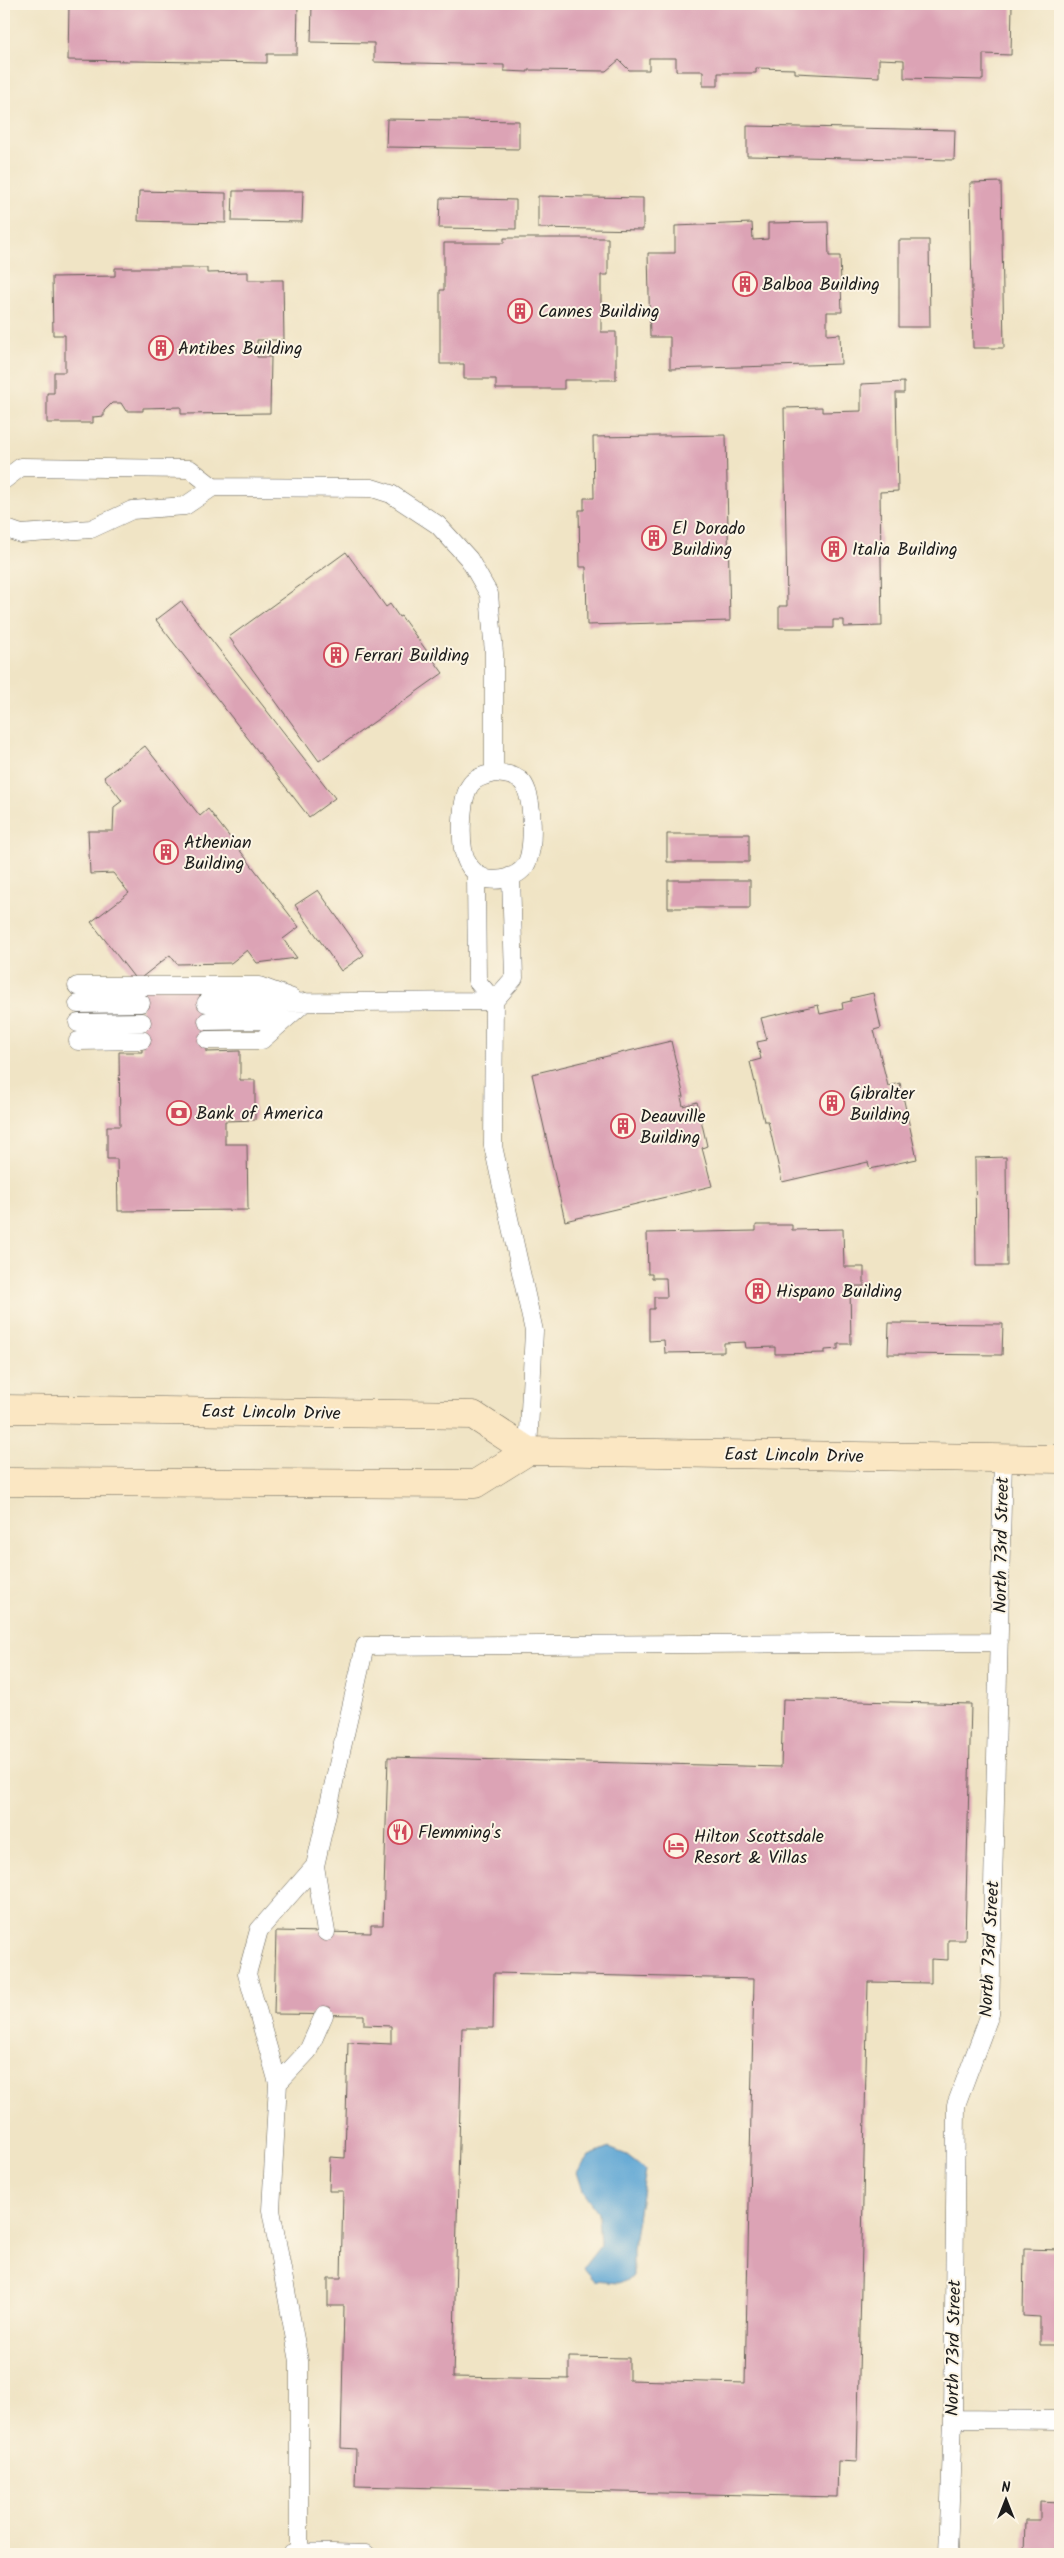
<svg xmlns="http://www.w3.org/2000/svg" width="1064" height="2558" font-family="Kalam,sans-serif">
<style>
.water{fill:#5da6d4;stroke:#3c6178}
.building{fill:#dca3b5;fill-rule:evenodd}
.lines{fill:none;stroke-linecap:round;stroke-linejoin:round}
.lane-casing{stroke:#666257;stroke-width:19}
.secondary-casing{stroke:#666257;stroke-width:29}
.lane{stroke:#fff;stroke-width:18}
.secondary{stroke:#fbe7c3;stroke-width:28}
.labels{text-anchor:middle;stroke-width:4;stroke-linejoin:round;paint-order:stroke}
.poi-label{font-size:18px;fill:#1c1c1c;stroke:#fcf5e5;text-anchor:start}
.street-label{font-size:18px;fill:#1c1c1c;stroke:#fcf5e5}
</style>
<rect width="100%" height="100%" fill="#fcf5e5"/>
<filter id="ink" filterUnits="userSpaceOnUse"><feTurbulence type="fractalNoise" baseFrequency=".02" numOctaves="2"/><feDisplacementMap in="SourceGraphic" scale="10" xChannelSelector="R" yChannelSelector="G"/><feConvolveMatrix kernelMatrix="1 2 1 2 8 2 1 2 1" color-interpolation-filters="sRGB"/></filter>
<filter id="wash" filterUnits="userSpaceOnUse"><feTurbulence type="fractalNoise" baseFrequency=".0096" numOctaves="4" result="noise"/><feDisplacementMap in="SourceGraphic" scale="20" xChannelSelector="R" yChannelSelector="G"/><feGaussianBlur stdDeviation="1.12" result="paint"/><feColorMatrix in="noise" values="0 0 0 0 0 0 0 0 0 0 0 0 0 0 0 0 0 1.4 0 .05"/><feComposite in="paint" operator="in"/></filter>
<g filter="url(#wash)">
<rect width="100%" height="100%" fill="#f0e4c5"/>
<path class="water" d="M609 2148 627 2155 646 2170 633 2249V2276L619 2283 594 2281 583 2268 600 2246 598 2212 583 2191 577 2172 589 2156Z"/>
<g id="blocks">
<path class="building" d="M69 4H298L297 54H267V63L68 60Z
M312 4H1012L1011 55 983 54V80L904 78V60L879 59V77L795 73V69L756 68V73H718V86H703V71H676V58H649V70H629L619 60 606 71 528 70V72L504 71V65L374 62V43L311 42Z
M387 119 519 121V149L386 147Z
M747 126 955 130 954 160 747 156Z
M1001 182 1004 348H973L970 183Z
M139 191 226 193V223L138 221Z
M233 191H303L302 222 232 221Z
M538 196 643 198V230L538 228Z
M440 198 516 200V229L439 228Z
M828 222 829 256H840L842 312H827V335L840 334 841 364 670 369V337H650L648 253H675V226L752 223 753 240 768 239V223Z
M504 238H608V275H601V332H616V380H564V389H496V379H464V364H440V290H444V243H504Z
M899 240H929L930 327H899Z
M115 268H207V273L248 272V280H283L284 340H257V357H271L270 413 181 414V407L143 408V411H126L121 403H112L104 411V416L93 417V423H47V393H54V372H65V335H53L52 277 115 276Z
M1059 288H1060V371H1057Z
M904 382V393H896L898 491 880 492 882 626 844 627V620H833V628H779V606H787L784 408 822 407V412L861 411V384Z
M726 435 730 621 587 625 586 567H580L579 510H584V498H594L593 437Z
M346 552 386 607 390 604 399 617 401 616 443 673 319 761 229 637Z
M181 601 335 798 309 817 156 620Z
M145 746 200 816 208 809 299 927 283 939 297 958 257 963 247 950 231 963 177 964 170 955 137 981 91 922 129 893 113 873 90 874 88 831H113L114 807 122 801 104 777Z
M667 834H749V862H667Z
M668 880H750V908H668Z
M318 890 364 955 341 971 295 905Z
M206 987 207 1052 240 1051V1080H255V1120L225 1121V1144H247L248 1210 118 1211 117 1159H107V1126H120L119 1052H142L141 988Z
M873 993 881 1028 874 1030 888 1086 900 1083 917 1159 870 1169 868 1162 782 1182 768 1121H764L750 1062 761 1059 757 1042 767 1040 761 1018 818 1005 820 1014 843 1009 842 1003 851 1001V998Z
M671 1041 684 1097H681L683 1106 697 1102 707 1146 702 1148 712 1186 565 1221 532 1074Z
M1006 1157 1007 1266H976L975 1158Z
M756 1225H792V1230L843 1229 844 1267H864V1286H850L851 1344H838V1349L825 1350V1353L775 1354V1347L746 1348 745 1342 724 1343V1352L665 1353 664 1340 649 1341V1309H654V1297H667L666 1278H652V1274H648L647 1233 756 1231Z
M889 1323 1003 1324 1002 1355 888 1354Z
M783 1699 971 1704 965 1940H948V1960L931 1959V1983L868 1982 857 2462 838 2461 837 2497 355 2486 356 2449 341 2448 344 2306H328V2278H341L343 2191H329L330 2157 345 2158 348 2042 391 2044V2026L364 2025V2015L274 2014 276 1931 371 1933V1925H383L388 1757 781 1767ZM494 1973 754 1979 745 2383 629 2380V2358L569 2357V2379L453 2377 462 2028H493Z
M1024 2249 1060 2250V2345H1040V2317L1023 2316Z
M1040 2502 1060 2503V2554H1024L1025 2520H1040Z"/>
</g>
</g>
<g filter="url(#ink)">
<use href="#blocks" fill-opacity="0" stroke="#666257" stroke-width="1"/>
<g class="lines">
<defs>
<path id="lane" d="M4 480 21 467 190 469 213 487
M4 528 21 534 91 529 132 510 185 506 213 487 372 488 391 494 438 525 469 559 489 594 494 653V773
M494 773C503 774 512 774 520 780 534 790 534 844 528 860 523 876 501 882 487 879 478 876 471 870 467 862 459 847 460 798 471 784 476 777 486 775 494 773Z
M476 874 477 981 494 1001 514 978 511 876
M77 986H259L292 998
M206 1003 494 1001 493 1146 534 1331 528 1451
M78 1004 141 1003
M207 1021 261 1020 290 1008
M78 1023 142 1022
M207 1040H262L305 1002
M78 1041 142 1040
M315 1866 326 1932
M278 2083 308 2051 324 2015
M953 2419 1060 2420
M299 2552V2361L271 2210 278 2083 247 1974 259 1930 315 1866 365 1646 999 1642
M292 2554 299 2552 366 2554
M948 2554 953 2419 956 2105 990 2014 1003 1459"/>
<path id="secondary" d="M4 1409 473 1415 528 1451 1060 1459
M4 1482 475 1484 528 1451"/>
</defs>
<use href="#lane" class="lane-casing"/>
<use href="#secondary" class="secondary-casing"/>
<use href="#lane" class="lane"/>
<use href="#secondary" class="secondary"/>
</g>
</g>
<defs>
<symbol id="building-ring" viewBox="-11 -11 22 22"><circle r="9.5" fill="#fcf5e5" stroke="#d1495b" stroke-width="1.5"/><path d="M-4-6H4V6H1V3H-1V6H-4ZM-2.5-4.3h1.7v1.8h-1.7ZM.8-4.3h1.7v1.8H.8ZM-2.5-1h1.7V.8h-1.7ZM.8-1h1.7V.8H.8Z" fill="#d1495b"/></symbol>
<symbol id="bank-ring" viewBox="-11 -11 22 22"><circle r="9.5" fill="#fcf5e5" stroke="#d1495b" stroke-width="1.5"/><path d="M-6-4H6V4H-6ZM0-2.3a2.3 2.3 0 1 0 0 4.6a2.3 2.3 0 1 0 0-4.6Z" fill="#d1495b"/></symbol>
<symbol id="restaurant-ring" viewBox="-11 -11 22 22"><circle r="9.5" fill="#fcf5e5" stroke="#d1495b" stroke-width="1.5"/><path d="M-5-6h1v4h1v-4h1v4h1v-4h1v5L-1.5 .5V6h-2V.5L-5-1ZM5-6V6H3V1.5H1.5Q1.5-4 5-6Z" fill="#d1495b"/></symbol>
<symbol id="hotel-ring" viewBox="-11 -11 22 22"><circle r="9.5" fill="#fcf5e5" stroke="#d1495b" stroke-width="1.5"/><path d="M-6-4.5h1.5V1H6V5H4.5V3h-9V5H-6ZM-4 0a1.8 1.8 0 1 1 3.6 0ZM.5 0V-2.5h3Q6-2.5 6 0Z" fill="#d1495b"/></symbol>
</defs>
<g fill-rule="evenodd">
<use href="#building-ring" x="731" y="270" width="28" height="28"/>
<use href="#building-ring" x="506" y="297" width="28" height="28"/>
<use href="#building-ring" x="147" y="334" width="28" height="28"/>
<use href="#building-ring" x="640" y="524" width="28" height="28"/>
<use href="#building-ring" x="820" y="535" width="28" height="28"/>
<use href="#building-ring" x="322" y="641" width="28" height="28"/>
<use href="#building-ring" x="152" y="838" width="28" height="28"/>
<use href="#building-ring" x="818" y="1089" width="28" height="28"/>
<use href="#bank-ring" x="165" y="1099" width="28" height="28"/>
<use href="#building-ring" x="609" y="1112" width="28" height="28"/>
<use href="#building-ring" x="744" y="1277" width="28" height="28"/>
<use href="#restaurant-ring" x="386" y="1818" width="28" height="28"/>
<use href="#hotel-ring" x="662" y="1832" width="28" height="28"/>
</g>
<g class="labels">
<g class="poi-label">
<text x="762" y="290">Balboa Building</text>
<text x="538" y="317">Cannes Building</text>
<text x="178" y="354">Antibes Building</text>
<text x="672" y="534">El Dorado<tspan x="672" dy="21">Building</tspan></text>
<text x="852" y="555">Italia Building</text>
<text x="354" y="661">Ferrari Building</text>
<text x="184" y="848">Athenian<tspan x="184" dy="21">Building</tspan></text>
<text x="850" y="1099">Gibralter<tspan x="850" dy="21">Building</tspan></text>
<text x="196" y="1119">Bank of America</text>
<text x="640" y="1122">Deauville<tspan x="640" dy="21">Building</tspan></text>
<text x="776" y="1297">Hispano Building</text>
<text x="418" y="1838">Flemming's</text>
<text x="694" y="1842">Hilton Scottsdale<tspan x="694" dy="21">Resort &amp; Villas</tspan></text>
</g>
<g class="street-label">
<text transform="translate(271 1412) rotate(1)" y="6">East Lincoln Drive</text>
<text transform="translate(794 1455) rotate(1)" y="6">East Lincoln Drive</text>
<text transform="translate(1001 1545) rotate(-89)" y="6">North 73rd Street</text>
<text transform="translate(989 1949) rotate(-87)" y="6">North 73rd Street</text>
<text transform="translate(953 2348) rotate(-89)" y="6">North 73rd Street</text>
</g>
</g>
<rect width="1064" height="2558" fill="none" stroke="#fcf5e5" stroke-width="20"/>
<g transform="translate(1006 2500)" stroke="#fcf5e5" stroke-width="4" paint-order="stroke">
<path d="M0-4L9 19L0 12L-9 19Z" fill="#1c1c1c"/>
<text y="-8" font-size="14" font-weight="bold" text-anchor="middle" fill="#1c1c1c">N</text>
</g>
</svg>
